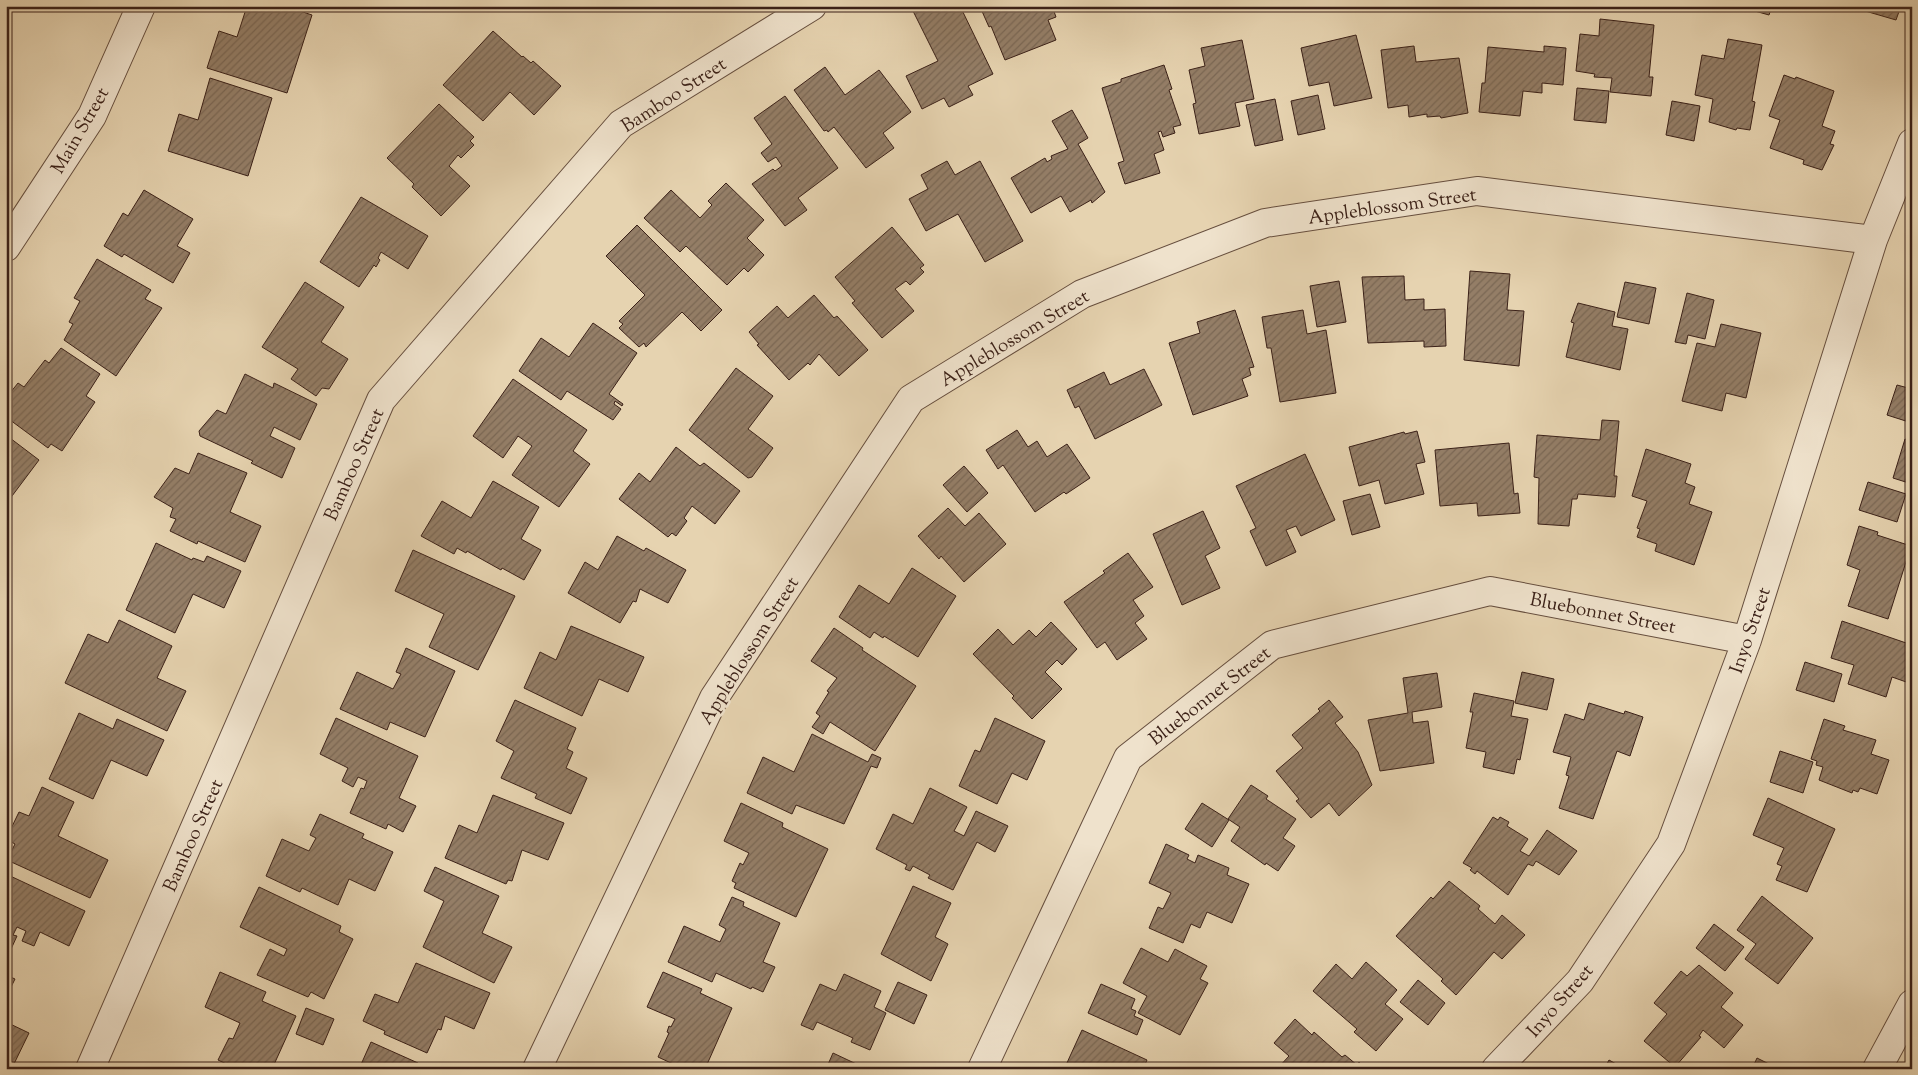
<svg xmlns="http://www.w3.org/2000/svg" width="1918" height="1075" font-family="'Sorts Mill Goudy',serif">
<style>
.building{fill:url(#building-hatch);stroke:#3b2118}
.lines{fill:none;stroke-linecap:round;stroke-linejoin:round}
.minor-casing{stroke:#664e3e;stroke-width:30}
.minor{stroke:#efe2cc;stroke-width:28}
.labels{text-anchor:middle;stroke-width:5;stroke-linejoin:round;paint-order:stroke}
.street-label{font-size:19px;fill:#3b2118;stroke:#efe2cc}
</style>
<defs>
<pattern id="building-hatch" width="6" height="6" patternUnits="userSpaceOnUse" patternTransform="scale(1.25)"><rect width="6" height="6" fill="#947e67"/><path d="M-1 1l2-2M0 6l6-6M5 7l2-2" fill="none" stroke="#7a6754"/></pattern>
</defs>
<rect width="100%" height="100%" fill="#e6d3b0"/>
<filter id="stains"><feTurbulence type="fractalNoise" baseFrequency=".004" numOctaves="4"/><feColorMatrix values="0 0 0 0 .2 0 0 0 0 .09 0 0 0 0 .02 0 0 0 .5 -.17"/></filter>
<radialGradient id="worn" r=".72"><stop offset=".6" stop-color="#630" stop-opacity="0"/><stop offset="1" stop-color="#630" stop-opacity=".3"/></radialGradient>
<path class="building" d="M6 6H14L6 22Z
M247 6H285L312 15 287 93 207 68 219 31 237 37Z
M923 6H960L993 74 968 86 973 95 949 107 944 98 922 109 906 76 938 61 913 11Z
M989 6H1052L1056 17 1048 20 1056 40 1005 60 991 26 989 27 981 9Z
M1737 6H1772L1769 15Z
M1848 6H1901L1896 20Z
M1600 19 1654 25 1649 77H1653L1651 96 1610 92 1612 78 1594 77 1595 74 1576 71 1580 34 1599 36Z
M493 31 522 57 523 56 531 63 533 61 561 86 534 115 510 92 483 121 443 85Z
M1356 35 1372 98 1334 106 1329 82 1309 86 1301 48Z
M1728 39 1762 45 1752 101 1755 102 1750 130 1737 128 1736 130 1709 122 1713 99 1695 95 1702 55 1724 59Z
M1242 40 1254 99 1235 103 1240 126 1199 134 1193 104 1196 103 1189 70 1205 66 1201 48Z
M1414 46 1416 62 1459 58 1468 113 1441 118 1440 116 1427 117V114L1409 117 1408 105 1388 108 1381 50Z
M1544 46 1566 48 1563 85 1542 83V93L1523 91 1520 116 1479 112 1482 83H1485L1488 47 1544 52Z
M1164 65 1172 89 1169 90 1181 125 1173 127 1175 133 1163 137 1161 131 1158 132 1164 150 1154 154 1160 173 1125 184 1118 163 1124 161 1102 88 1121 82V79Z
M825 67 845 95 879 70 911 112 883 133 894 148 866 168 834 127 828 132 827 130 824 131 794 90Z
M1784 75 1795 79 1796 77 1834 91 1822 126 1835 131 1830 144 1834 145 1822 170 1803 164 1804 160 1770 148 1780 120 1769 116Z
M210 78 272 98 248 176 168 151 179 114 198 120Z
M1577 88 1609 91 1606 123 1574 120Z
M1318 95 1325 129 1298 135 1291 101Z
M785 96 838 168 798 198 807 210 785 226 752 184 773 169 775 171 782 166 776 157 768 162 761 153 772 144 754 118Z
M1275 99 1283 140 1255 146 1246 105Z
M1672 101 1700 106 1694 141 1666 135Z
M439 104 474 137 470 141 474 145 461 158 458 155 449 166 470 186 441 216 412 187 414 184 387 158Z
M1072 110 1088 138 1078 144 1105 192 1092 203 1091 200 1070 212 1061 196 1031 213 1011 178 1045 158 1047 162 1052 159 1051 156 1068 149 1052 121Z
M947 161 955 175 980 161 1023 241 985 262 958 214 926 231 909 199 928 189 921 175Z
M726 183 764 220 747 238 764 255 748 272 744 268 727 285 686 246 680 252 644 218 671 190 700 218 712 205 708 201Z
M144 190 193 219 177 246 190 253 173 283 124 254 122 257 104 246 123 213 128 216Z
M361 197 428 236 408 269 381 252 378 258 380 260 376 267 374 265 359 287 320 262Z
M637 225 722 310 701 331 682 312 646 347 644 343 639 347 619 328 623 324 619 321 645 295 606 256Z
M892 227 924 265 920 268 924 272 910 285 906 281 895 289 914 311 882 338 852 303 855 301 835 277Z
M97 259 151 290 145 299 162 308 116 376 64 340 73 324 69 322 80 301 74 298Z
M1470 271 1510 274 1507 310 1524 311 1519 366 1464 360Z
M1404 276 1405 300 1424 299V310L1445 309 1446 346 1424 347V341L1368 343 1362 277Z
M1339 281 1346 322 1317 327 1310 286Z
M305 282 344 307 321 342 348 359 329 389 322 388 316 396 291 379 298 369 262 347Z
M1625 282 1656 288 1649 324 1617 317Z
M1687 293 1714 300 1705 339 1688 335 1686 344 1675 342Z
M814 295 834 318 837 316 868 350 839 376 819 354 810 365 808 363 789 380 757 345 759 344 749 332 777 306 788 318Z
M1578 303 1615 312 1612 326 1628 329 1620 370 1566 357 1574 323 1571 322Z
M1235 310 1254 367 1249 368 1251 375 1242 379 1248 396 1193 415 1169 343 1200 333 1197 322Z
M1303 310 1307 334 1326 330 1336 393 1280 402 1271 348H1267L1262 317Z
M593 323 637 353 609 394 623 404 622 406 615 401 614 404 621 409 613 420 567 391 561 400 519 371 541 338 569 357Z
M1721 324 1761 333 1746 398 1726 393 1722 411 1682 401 1697 343 1715 347Z
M61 348 100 374 86 396 95 402 62 451 51 444 48 448 6 417V398L18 383 24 387 45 360 49 363Z
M736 368 773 396 748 429 773 448 752 477 748 478 689 430Z
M1144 369 1162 405 1095 439 1079 406 1075 408 1067 390 1104 372 1110 385Z
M245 374 273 388 274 383 317 404 300 440 274 427 270 436 295 448 282 478 251 463 253 461 200 436 199 431 217 410 226 414Z
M513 379 587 430 573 451 590 464 559 507 512 475 532 446 518 436 503 458 473 436Z
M1897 385 1912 389V423L1887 415Z
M1602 420 1619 421 1614 476H1617L1615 497 1578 494 1577 499H1572L1569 526 1538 524 1539 478 1534 477 1537 435 1600 440Z
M1017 430 1028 447 1037 441 1047 457 1067 444 1090 478 1066 494 1064 492 1035 512 1003 465 998 469 986 450Z
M1417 431 1425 462 1416 464 1424 494 1385 504 1379 480 1359 486 1349 447 1404 432 1405 434Z
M6 435 39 460 6 504Z
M1905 439 1912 442V484L1893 478Z
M1509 443 1514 494 1518 493 1520 513 1478 516 1477 503 1440 506 1435 450Z
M676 447 700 466 704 463 740 491 715 524 692 506 684 518 687 521 676 536 672 533 668 537 619 499 639 473 650 482Z
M1646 449 1691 464 1685 483 1695 487 1689 504 1712 512 1694 565 1655 551 1657 544 1637 537 1640 529 1637 528 1647 501 1632 496Z
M198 453 247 473 230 512 261 526 245 562 198 541 197 544 170 531 176 519 170 517 173 508 154 497 175 468 189 474Z
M1305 454 1335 520 1301 536 1296 526 1286 530 1296 552 1266 566 1250 531 1256 528 1236 486Z
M964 466 988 493 967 512 943 485Z
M493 481 539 507 521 539 541 550 524 580 502 568 501 570 467 551 466 553 457 548 454 554 421 536 442 501 471 518Z
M1868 482 1906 494 1897 522 1859 510Z
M1370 494 1380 527 1352 535 1343 501Z
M948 508 965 526 979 513 1006 544 964 582 941 556 939 559 918 536Z
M1203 511 1220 548 1205 556 1220 588 1182 605 1153 534Z
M1859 526 1878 532 1877 535 1911 546 1888 619 1848 606 1860 570 1847 565Z
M617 536 644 551 646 548 686 570 668 603 640 589 636 602 633 601 620 623 568 593 585 562 598 570Z
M156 543 192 560 193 558 204 562 207 556 241 571 224 608 193 594 175 633 126 610Z
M413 550 515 596 478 670 429 647 444 614 395 591Z
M1128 553 1153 587 1133 600 1144 616 1135 623 1147 639 1117 660 1105 642 1097 648 1064 602 1105 573 1103 571Z
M912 568 956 596 918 657 884 636 883 638 874 632 870 638 839 617 859 585 889 604Z
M119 620 172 646 157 678 186 691 167 731 65 683 88 634 108 643Z
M1842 621 1912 645V684L1892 677 1886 697 1848 684 1854 665 1831 658Z
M1051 622 1077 649 1062 665 1057 660 1045 672 1062 689 1032 719 1012 698 1014 696 973 654 998 629 1013 645 1029 630 1036 637Z
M571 626 644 657 628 692 599 679 582 716 524 688 540 652 556 660Z
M834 628 863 648 862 650 916 686 875 751 830 722 823 734 812 727 820 716 816 713 829 692 827 691 837 678 811 661Z
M406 648 455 671 425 737 390 722 387 730 340 709 357 672 393 689 401 674 396 672Z
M1805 662 1842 674 1834 702 1796 690Z
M1522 672 1554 679 1547 710 1515 703Z
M1437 673 1442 707 1412 712 1413 723 1428 721 1434 763 1380 771 1368 720 1408 713 1403 678Z
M1474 693 1514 701 1511 716 1528 719 1520 760 1517 759 1514 774 1483 767 1486 752 1466 748 1473 712H1470Z
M515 700 576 728 567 749 573 752 566 768 587 778 571 814 535 798 537 794 501 778 514 751 496 741Z
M1329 700 1343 717 1335 723 1358 752 1372 785 1339 816 1329 803 1311 818 1296 801 1299 799 1276 771 1303 748 1292 735 1320 711 1318 709Z
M1589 703 1624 714 1625 711 1643 717 1630 756 1617 751 1593 819 1559 808 1569 776 1566 775 1571 757 1553 752 1565 714 1584 720Z
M79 713 113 729 117 719 164 740 147 776 111 760 93 799 49 779Z
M336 718 418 756 399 798 416 806 403 832 388 824 386 829 350 813 361 788 364 789 367 781 358 777 353 787 342 781 348 768 320 754Z
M995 718 1045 741 1027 780 1012 773 997 804 959 786 975 750 980 752Z
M1824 719 1845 726 1843 730 1876 740 1871 754 1889 760 1877 794 1860 788 1858 792 1853 790 1852 793 1819 780 1823 767 1816 765 1817 761 1811 759Z
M812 734 868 762 872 754 881 758 877 768 871 766 844 824 796 805 792 814 747 793 763 757 794 772Z
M1780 751 1813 762 1803 793 1770 782Z
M1251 785 1268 796 1266 799 1296 819 1283 838 1295 846 1278 871 1266 863 1265 865 1231 841 1240 827 1228 819Z
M42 787 74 802 58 836 108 860 90 898 7 860 15 844 6 839 19 812 29 816Z
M930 788 967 807 954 831 964 836 976 811 1008 826 995 852 977 842 953 890 928 878 930 875 913 866 910 871 905 869 907 865 876 849 893 814 913 824Z
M493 795 564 823 548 860 522 850 512 881 508 880 506 884 445 858 459 825 477 833Z
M1768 798 1835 829 1807 892 1776 880 1782 866 1777 864 1784 848 1753 835Z
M741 803 783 823 782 827 828 849 796 917 734 888 736 883 732 881 740 863 743 865 749 853 724 841Z
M1202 803 1229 820 1212 847 1185 829Z
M320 814 364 834 362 838 393 852 375 891 349 879 338 905 302 888 300 892 266 876 282 839 309 851 316 838 310 835Z
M1493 817 1498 820 1500 817 1509 822 1507 826 1528 839 1520 851 1529 856 1547 830 1577 851 1559 875 1536 861 1533 866 1528 864 1508 895 1477 871 1475 874 1470 870 1472 868 1463 863Z
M1166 844 1189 855 1187 859 1195 863 1198 855 1229 868 1227 875 1249 884 1232 923 1207 912 1200 928 1191 924 1183 943 1149 928 1158 907 1163 909 1171 893 1149 883Z
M435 867 499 896 482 933 512 947 494 983 423 947 444 901 424 891Z
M6 874 85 911 69 946 40 932 34 946 22 941 26 931 17 927 13 935 17 936 6 960Z
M1449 881 1480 906 1478 909 1495 924 1502 915 1525 935 1502 959 1494 952 1456 995 1441 981 1443 979 1396 936 1431 897 1433 899Z
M913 886 951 903 935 937 948 944 931 981 881 954Z
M259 887 341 926 339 932 353 939 324 999 311 992 308 997 257 975 270 949 284 956 287 949 240 927Z
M1762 896 1813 938 1778 984 1745 959 1756 944 1737 930Z
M732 897 744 902 743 906 780 923 763 962 775 967 763 992 752 987 751 989 716 973 712 982 668 962 684 926 720 942 726 929 719 925Z
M1714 924 1744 947 1725 971 1696 948Z
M1141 948 1168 962 1175 949 1207 966 1200 979 1208 983 1180 1035 1138 1013 1147 996 1123 983Z
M1366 962 1397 990 1385 1004 1403 1019 1376 1051 1354 1032 1357 1029 1313 991 1336 964 1352 979Z
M416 963 490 993 474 1029 445 1016 441 1030 438 1029 427 1053 384 1034 385 1031 363 1021 375 994 398 1003Z
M1699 965 1733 993 1721 1007 1743 1025 1724 1048 1703 1030 1699 1036 1701 1037 1675 1067 1644 1041 1667 1014 1654 1003 1681 971 1687 976Z
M220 972 266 992 262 1001 296 1016 272 1069H237L218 1060 229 1038 233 1039 240 1023 205 1007Z
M663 972 702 989 700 993 732 1008 705 1069H684L658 1057 669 1033 667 1032 669 1026 671 1027 675 1019 647 1007Z
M844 974 881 991 874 1007 886 1013 870 1050 851 1042 853 1038 817 1022 813 1030 801 1025 820 984 836 991Z
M6 975 15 979 6 997Z
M1418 980 1445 1003 1428 1025 1400 1002Z
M898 982 927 995 914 1024 885 1010Z
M1101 984 1135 999 1131 1009 1136 1011 1134 1016 1143 1020 1137 1035 1088 1013Z
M306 1008 334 1019 323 1045 296 1034Z
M1295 1019 1312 1035 1314 1032 1342 1057 1345 1055 1357 1065 1359 1062 1366 1069H1277L1289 1056 1274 1043Z
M6 1022 29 1033 12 1068 6 1065Z
M1082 1030 1147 1060 1143 1069H1073L1066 1065Z
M371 1042 418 1063 416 1069H359Z
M833 1053 867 1069H826Z
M1757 1058 1779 1069H1752Z
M1609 1060 1625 1069H1604Z"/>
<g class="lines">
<defs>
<path id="minor" d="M6 247 92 116 141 6
M90 1069 381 400 621 124 812 6
M537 1069 714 698 911 399 1082 294 1265 223 1477 191 1873 240
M982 1069 1128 758 1272 645 1490 591 1747 640
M1496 1069 1580 981 1671 844 1747 640 1873 240 1912 143
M1877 1069 1912 1004"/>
</defs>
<use href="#minor" class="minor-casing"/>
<use href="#minor" class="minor"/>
</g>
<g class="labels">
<g class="street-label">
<text transform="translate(673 94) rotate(-33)" y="7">Bamboo Street</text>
<text transform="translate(79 130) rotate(-60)" y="7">Main Street</text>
<text transform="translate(1392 205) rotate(-8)" y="7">Appleblossom Street</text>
<text transform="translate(1014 337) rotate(-31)" y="7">Appleblossom Street</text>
<text transform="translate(353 464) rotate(-66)" y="7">Bamboo Street</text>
<text transform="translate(1603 612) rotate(11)" y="7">Bluebonnet Street</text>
<text transform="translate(1749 630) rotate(-71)" y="7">Inyo Street</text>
<text transform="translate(748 650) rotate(-58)" y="7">Appleblossom Street</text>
<text transform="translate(1209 695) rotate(-38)" y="7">Bluebonnet Street</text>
<text transform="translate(192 835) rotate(-66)" y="7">Bamboo Street</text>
<text transform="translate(1559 1000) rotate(-49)" y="7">Inyo Street</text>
</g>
</g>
<rect width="1918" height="1075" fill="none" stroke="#e6d3b0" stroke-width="25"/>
<rect x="8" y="8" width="1903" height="1060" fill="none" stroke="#3b2118" stroke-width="2.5"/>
<rect x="12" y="12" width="1893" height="1050" fill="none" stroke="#3b2118"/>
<rect width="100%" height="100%" filter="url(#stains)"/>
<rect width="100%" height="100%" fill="url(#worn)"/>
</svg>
